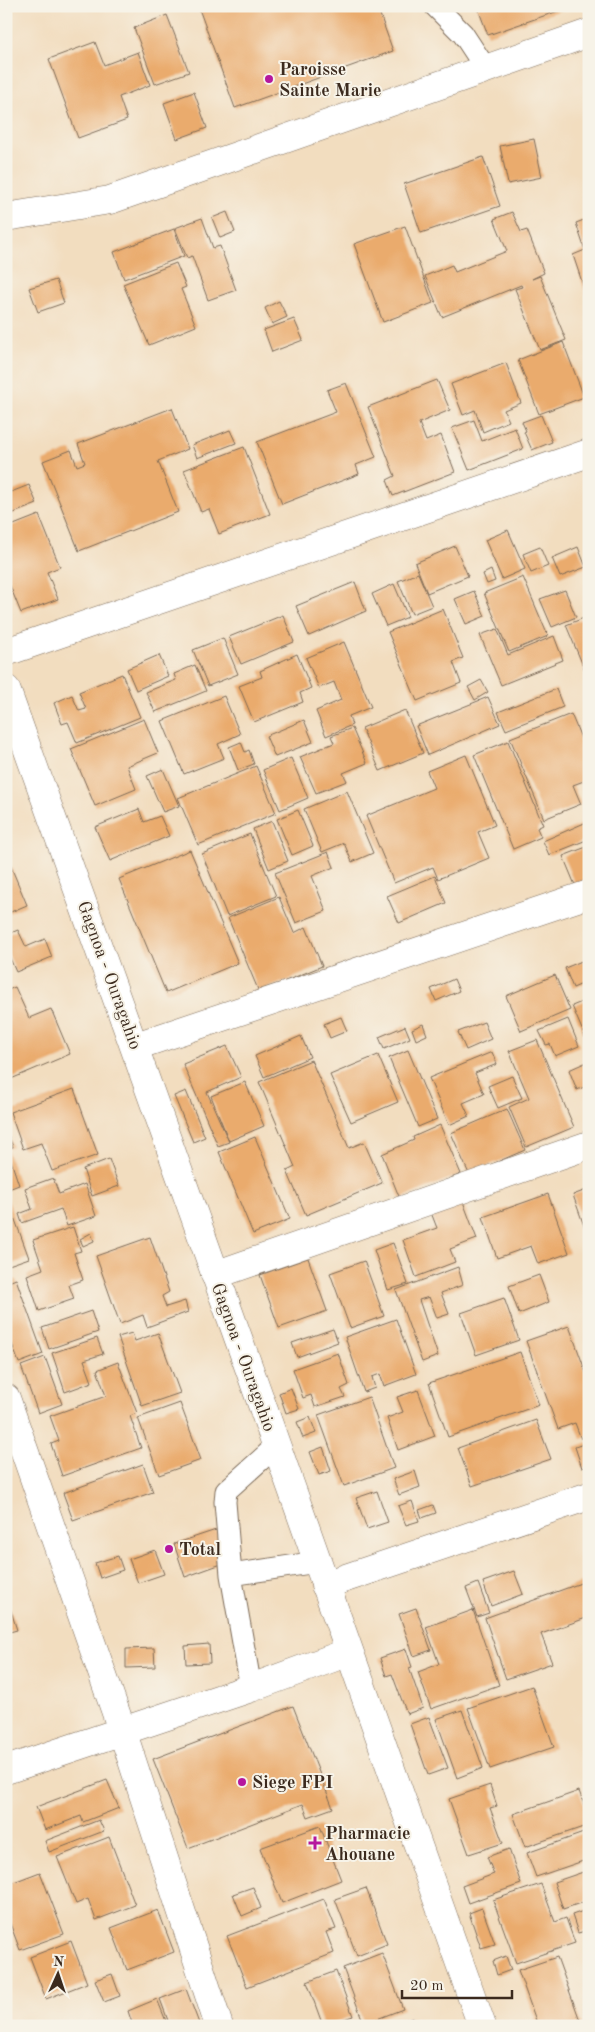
<svg xmlns="http://www.w3.org/2000/svg" width="595" height="2032" font-family="'Old Standard TT',serif">
<style>
.building{fill:#eaab6d}
.lines{fill:none;stroke-linecap:round;stroke-linejoin:round}
.service-casing{stroke:#7b6956;stroke-width:23}
.minor-casing{stroke:#7b6956;stroke-width:29}
.secondary-casing{stroke:#7b6956;stroke-width:29}
.service{stroke:#fff;stroke-width:21}
.minor{stroke:#fff;stroke-width:28}
.secondary{stroke:#fff;stroke-width:28}
.poi-dot{fill:#b5179e;stroke:#f7f3e8;stroke-width:2}
.labels{text-anchor:middle;stroke-width:4;stroke-linejoin:round;paint-order:stroke}
.poi-label{font-size:18px;font-weight:bold;fill:#3b2a1e;stroke:#f7f3e8;text-anchor:start}
.street-label{font-size:18px;fill:#3b2a1e;stroke:#f7f3e8}
</style>
<rect width="100%" height="100%" fill="#f7f3e8"/>
<filter id="ink" filterUnits="userSpaceOnUse"><feTurbulence type="fractalNoise" baseFrequency=".02" numOctaves="2"/><feDisplacementMap in="SourceGraphic" scale="10" xChannelSelector="R" yChannelSelector="G"/><feConvolveMatrix kernelMatrix="1 2 1 2 8 2 1 2 1" color-interpolation-filters="sRGB"/></filter>
<filter id="wash" filterUnits="userSpaceOnUse"><feTurbulence type="fractalNoise" baseFrequency=".0096" numOctaves="4" result="noise"/><feDisplacementMap in="SourceGraphic" scale="20" xChannelSelector="R" yChannelSelector="G"/><feGaussianBlur stdDeviation="1.12" result="paint"/><feColorMatrix in="noise" values="0 0 0 0 0 0 0 0 0 0 0 0 0 0 0 0 0 1.4 0 .05"/><feComposite in="paint" operator="in"/></filter>
<g filter="url(#wash)">
<rect width="100%" height="100%" fill="#f2ddbf"/>
<g id="blocks">
<path class="building" d="M198 6H377L393 51 235 108Z
M477 6H570V7L488 35Z
M167 15 189 72 155 84 134 28Z
M95 42 104 65 138 52 150 85 119 97 127 120 78 138 49 59Z
M194 92 207 128 177 139 164 103Z
M534 139 542 177 508 184 500 146Z
M483 157 500 206 421 233 404 184Z
M227 212 235 232 220 238 212 218Z
M512 212 521 232 527 230 544 273 532 279 540 276 566 340 540 350 515 289 522 287 521 285 442 317 425 276 452 265 455 272 507 251 494 219Z
M202 218 213 248 220 246 236 290 208 300 192 256 187 258 175 228Z
M589 218V300H588L573 255 585 250 576 223Z
M405 226 433 303 383 322 354 244Z
M174 229 184 256 124 279 114 252Z
M176 263 186 287 181 289 196 326 149 345 123 284Z
M56 280 64 303 38 312 29 288Z
M279 301 287 317 272 324 265 308Z
M294 319 303 340 272 352 264 330Z
M563 342 584 397 539 414 518 360Z
M506 363 521 403 504 410 509 421 483 432 475 410 463 415 451 384Z
M437 380 450 410 419 423 426 441 441 435 455 472 393 496 387 480 395 476 368 407Z
M346 383 376 457 356 465 359 474 282 504 257 442 336 412 327 390Z
M172 408 188 449 158 461 178 512 79 551 43 461 71 450 77 466 85 463 78 444Z
M541 415 552 442 532 450 524 432 526 431 522 422Z
M474 420 482 441 515 428 523 449 469 470 452 428Z
M230 430 236 443 197 458 192 445Z
M244 447 270 514 219 534 209 509 201 512 184 470Z
M29 485 37 504 6 516V494Z
M39 515 60 567 47 572 58 599 21 613 6 576V528Z
M508 530 525 569 502 579 485 540Z
M455 546 468 576 427 593 415 563Z
M540 547 548 566 531 573 523 554Z
M578 547 586 567 560 577 552 558Z
M491 570 495 581 487 584 483 574Z
M418 573 432 606 412 614 398 581Z
M523 577 548 636 509 652 484 593Z
M355 582 366 611 309 636 296 606Z
M394 584 408 617 386 626 372 594Z
M565 590 576 617 552 627 540 599Z
M474 591 485 616 466 624 455 599Z
M443 609 463 658 453 662 461 683 417 701 388 632Z
M283 615 294 642 241 664 229 637Z
M589 616V680L566 625Z
M497 629 508 655 554 636 563 660 501 685 480 635Z
M223 638 238 674 208 686 193 650Z
M344 642 371 707 349 716 352 725 326 736 316 711 341 700 334 682 319 688 306 658Z
M297 654 311 688 300 693 303 702 254 722 239 686 262 677 260 671Z
M159 655 168 676 136 690 127 669Z
M195 665 206 691 155 712 146 692 176 680 174 674Z
M122 674 140 717 77 743 68 722 62 724 54 703 72 695 79 711 86 709 79 692Z
M481 680 488 692 475 700 468 687Z
M556 689 563 707 506 730 498 712Z
M224 696 240 734 218 744 224 758 184 774 162 721Z
M488 697 500 724 428 755 416 726Z
M405 710 423 753 380 771 362 728Z
M571 714 589 757V779L573 785 581 804 544 819 510 738Z
M144 719 158 753 127 766 136 789 95 806 71 749Z
M304 720 313 742 275 757 266 736Z
M352 728 367 763 343 773 347 781 316 793 300 757 334 743 331 736Z
M508 741 543 825 537 828 541 837 513 849 474 755Z
M241 742 245 752 249 750 254 764 238 770 229 747Z
M466 755 495 825 478 832 489 858 438 879 433 867 394 883 366 816 434 788 427 771Z
M291 758 308 798 280 810 263 770Z
M256 766 276 813 198 845 178 798Z
M163 769 179 806 163 812 147 776Z
M347 791 373 853 352 862 344 843 322 852 304 809Z
M139 809 144 822 160 816 169 836 110 861 95 827Z
M298 810 313 846 292 855 277 819Z
M272 821 288 861 269 869 253 829Z
M589 821V839L549 855 543 841Z
M250 834 276 896 227 916 202 854Z
M589 846V879L575 885 563 856Z
M190 850 238 963 166 993 119 879Z
M328 852 334 867 312 876 326 911 296 923 275 873Z
M6 855 27 905 6 914Z
M435 876 446 903 399 923 387 896Z
M279 897 294 933 306 927 322 966 259 992 228 918Z
M18 930 26 947 45 939 52 957 16 972 6 949V935Z
M589 958V981L573 988 565 968Z
M555 975 570 1010 521 1031 506 996Z
M454 979 459 991 436 1001 431 989Z
M15 987 29 1018 51 1009 70 1054 11 1079 6 1066V991Z
M589 999V1046L572 1006Z
M341 1017 347 1031 330 1038 324 1024Z
M568 1019 579 1046 555 1056 550 1044 546 1045 539 1031Z
M484 1022 491 1039 466 1050 458 1032Z
M423 1024 427 1035 416 1040 412 1029Z
M405 1026 410 1038 384 1049 379 1037Z
M301 1036 310 1057 264 1077 255 1056Z
M537 1040 574 1127 526 1147 509 1107 529 1098 509 1051Z
M227 1046 241 1077 207 1092 229 1142 218 1146 183 1064Z
M408 1050 437 1119 418 1127 389 1058Z
M492 1052 497 1064 475 1073 484 1094 463 1103 469 1116 449 1125 429 1078Z
M378 1055 398 1102 351 1122 330 1075Z
M311 1060 349 1148 364 1142 382 1183 306 1215 287 1171 295 1167 259 1082Z
M589 1061V1085L577 1090 569 1070Z
M512 1076 522 1098 498 1108 488 1086Z
M245 1082 264 1126 229 1141 211 1096Z
M74 1089 98 1155 52 1171 41 1143 23 1149 10 1112Z
M186 1091 205 1137 193 1142 174 1096Z
M507 1109 525 1150 469 1174 451 1133Z
M440 1125 461 1174 400 1199 382 1154 414 1140 413 1137Z
M6 1130 13 1147 7 1149 19 1185 6 1190Z
M255 1137 290 1219 253 1234 219 1152Z
M109 1159 119 1186 92 1196 83 1169Z
M53 1178 59 1194 85 1184 96 1216 67 1226 61 1209 22 1223 19 1214 32 1209 25 1188Z
M589 1189V1237H588L573 1195Z
M548 1194 569 1253 538 1264 531 1246 497 1258 483 1217Z
M6 1195 29 1258 6 1266Z
M462 1199 477 1239 450 1249 455 1262 416 1277 403 1240 437 1228 430 1210Z
M73 1227 81 1251 74 1253 83 1280 69 1285 74 1299 39 1311 27 1275 43 1269 33 1240Z
M91 1233 94 1241 83 1246 80 1239Z
M150 1237 169 1292 162 1296 166 1307 185 1301 188 1312 147 1327 143 1315 120 1324 96 1256Z
M393 1243 408 1284 388 1290 374 1250Z
M308 1258 327 1311 279 1328 260 1275Z
M364 1261 384 1316 350 1328 330 1273Z
M458 1267 463 1285 441 1293 449 1314 437 1318 429 1297 419 1300 438 1356 422 1362 396 1290Z
M539 1275 549 1302 519 1314 509 1286Z
M16 1279 43 1354 19 1363 6 1328V1283Z
M504 1298 519 1340 476 1355 461 1313Z
M91 1311 98 1332 49 1349 42 1328Z
M396 1319 416 1374 384 1386 380 1374 372 1377 375 1388 364 1392 345 1337Z
M569 1326 589 1381V1436L581 1439 575 1423 558 1429 526 1341Z
M333 1329 338 1342 297 1357 292 1343Z
M132 1333 135 1341 158 1333 180 1393 142 1406 118 1337Z
M97 1338 103 1354 84 1360 92 1382 65 1392 52 1353Z
M520 1352 539 1405 448 1437 429 1383Z
M338 1353 349 1385 341 1389 345 1397 315 1407 311 1395 303 1398 293 1369Z
M45 1357 62 1404 38 1413 21 1366Z
M118 1362 137 1413 130 1416 141 1448 62 1476 51 1444 59 1441 50 1416 106 1396 97 1370Z
M291 1388 299 1409 286 1413 279 1393Z
M418 1390 435 1436 398 1450 387 1418 403 1412 397 1397Z
M369 1397 394 1468 344 1486 318 1415Z
M180 1403 201 1460 159 1475 138 1418Z
M310 1417 316 1433 303 1438 297 1422Z
M536 1420 551 1459 472 1486 458 1448Z
M589 1442V1466L582 1468 575 1447Z
M323 1447 331 1471 319 1475 310 1452Z
M143 1464 153 1492 73 1520 63 1493Z
M415 1471 420 1487 399 1495 393 1479Z
M377 1491 388 1522 367 1529 356 1498Z
M412 1501 419 1521 406 1525 398 1506Z
M433 1505 436 1513 422 1518 419 1510Z
M216 1530 227 1562 185 1577 174 1544Z
M155 1550 164 1574 138 1583 129 1559Z
M118 1556 123 1570 100 1578 95 1563Z
M514 1571 523 1594 491 1606 483 1582Z
M589 1580V1617L541 1634 552 1663 506 1679 485 1618Z
M478 1583 489 1613 477 1617 466 1588Z
M10 1608 17 1630 6 1633V1609Z
M416 1608 431 1650 414 1656 399 1614Z
M473 1610 499 1685 431 1709 418 1672 439 1664 426 1627Z
M209 1644 210 1663 186 1664 185 1646Z
M154 1648 155 1667 126 1668V1649Z
M406 1649 412 1667 409 1668 423 1708 407 1714 392 1674 386 1676 380 1658Z
M532 1686 554 1747 490 1769 468 1708Z
M293 1706 333 1808 308 1817 303 1804 188 1848 153 1759Z
M462 1710 483 1768 457 1778 436 1719Z
M429 1717 448 1768 428 1775 410 1724Z
M107 1780 119 1808 83 1822 81 1816 45 1830 36 1807Z
M490 1785 497 1806 490 1808 503 1843 469 1854 449 1799Z
M579 1791 589 1818V1825L525 1847 513 1814Z
M99 1820 104 1831 49 1852 45 1841Z
M320 1826 341 1880 282 1903 260 1848Z
M589 1831V1859L536 1877 527 1853Z
M109 1837 135 1905 96 1920 88 1899 76 1904 57 1857Z
M509 1849 521 1884 468 1903 462 1886 494 1874 487 1857Z
M589 1870V1900L563 1909 554 1882Z
M40 1872 64 1934 20 1950 6 1913V1885Z
M541 1884 555 1922 566 1918 575 1943 516 1963 493 1900Z
M253 1887 261 1908 242 1916 233 1894Z
M366 1888 387 1944 357 1956 335 1899Z
M324 1899 336 1929 326 1932 334 1953 247 1987 227 1936Z
M482 1908 495 1944 481 1948 469 1913Z
M589 1909V1930L578 1933 572 1915Z
M158 1910 174 1952 127 1970 111 1928Z
M71 1941 87 1983 46 1999 30 1957Z
M382 1953 403 2009 364 2024 343 1968Z
M506 1956 511 1970 497 1975 493 1961Z
M557 1957 582 2026H538L518 1970Z
M336 1971 353 2016 323 2026 307 1982Z
M112 1974 120 1996 104 2002 95 1980Z
M186 1989 200 2026H170L160 1999Z
M157 1999 168 2026H133L128 2011Z
M412 2017 416 2026H390Z"/>
</g>
</g>
<g filter="url(#ink)">
<use href="#blocks" fill-opacity="0" stroke="#7b6956" stroke-width="1"/>
<g class="lines">
<defs>
<path id="service" d="M435 6 463 34 486 69
M231 1575 317 1562
M251 1688 231 1575 225 1502 226 1491 276 1446"/>
<path id="minor" d="M6 217 110 200 589 33
M6 652 589 453
M136 1046 589 894
M215 1275 589 1145
M6 1398 122 1730 219 2026
M325 1585 589 1496
M6 1770 251 1688 349 1652"/>
<path id="secondary" d="M6 689C168 1134 323 1580 482 2026"/>
</defs>
<use href="#service" class="service-casing"/>
<use href="#minor" class="minor-casing"/>
<use href="#secondary" class="secondary-casing"/>
<use href="#service" class="service"/>
<use href="#minor" class="minor"/>
<use href="#secondary" class="secondary"/>
</g>
</g>
<g class="poi-dot">
<circle cx="269" cy="79" r="5"/>
<circle cx="169" cy="1549" r="5"/>
<circle cx="242" cy="1782" r="5"/>
<path d="M312.5 1835.5h5v5h5v5h-5v5h-5v-5h-5v-5h5z"/>
</g>
<g class="labels">
<g class="poi-label">
<text x="279" y="75">Paroisse<tspan x="279" dy="21">Sainte Marie</tspan></text>
<text x="179" y="1555">Total</text>
<text x="252" y="1788">Siege FPI</text>
<text x="325" y="1839">Pharmacie<tspan x="325" dy="21">Ahouane</tspan></text>
</g>
<g class="street-label">
<text transform="translate(110 975) rotate(70)" y="6">Gagnoa - Ouragahio</text>
<text transform="translate(244 1357) rotate(70)" y="6">Gagnoa - Ouragahio</text>
</g>
</g>
<rect width="595" height="2032" fill="none" stroke="#f7f3e8" stroke-width="25"/>
<g transform="translate(58 1974) rotate(3)" stroke="#f7f3e8" stroke-width="4" paint-order="stroke">
<path d="M0-4L9 19L0 12L-9 19Z" fill="#3b2a1e"/>
<text y="-8" font-size="14" font-weight="bold" text-anchor="middle" fill="#3b2a1e">N</text>
</g>
<path d="M402 1990v8h110v-8" fill="none" stroke="#3b2a1e" stroke-width="2.5"/>
<text x="410" y="1990" font-size="15" fill="#3b2a1e" stroke="#f7f3e8" stroke-width="4" paint-order="stroke">20 m</text>
</svg>
